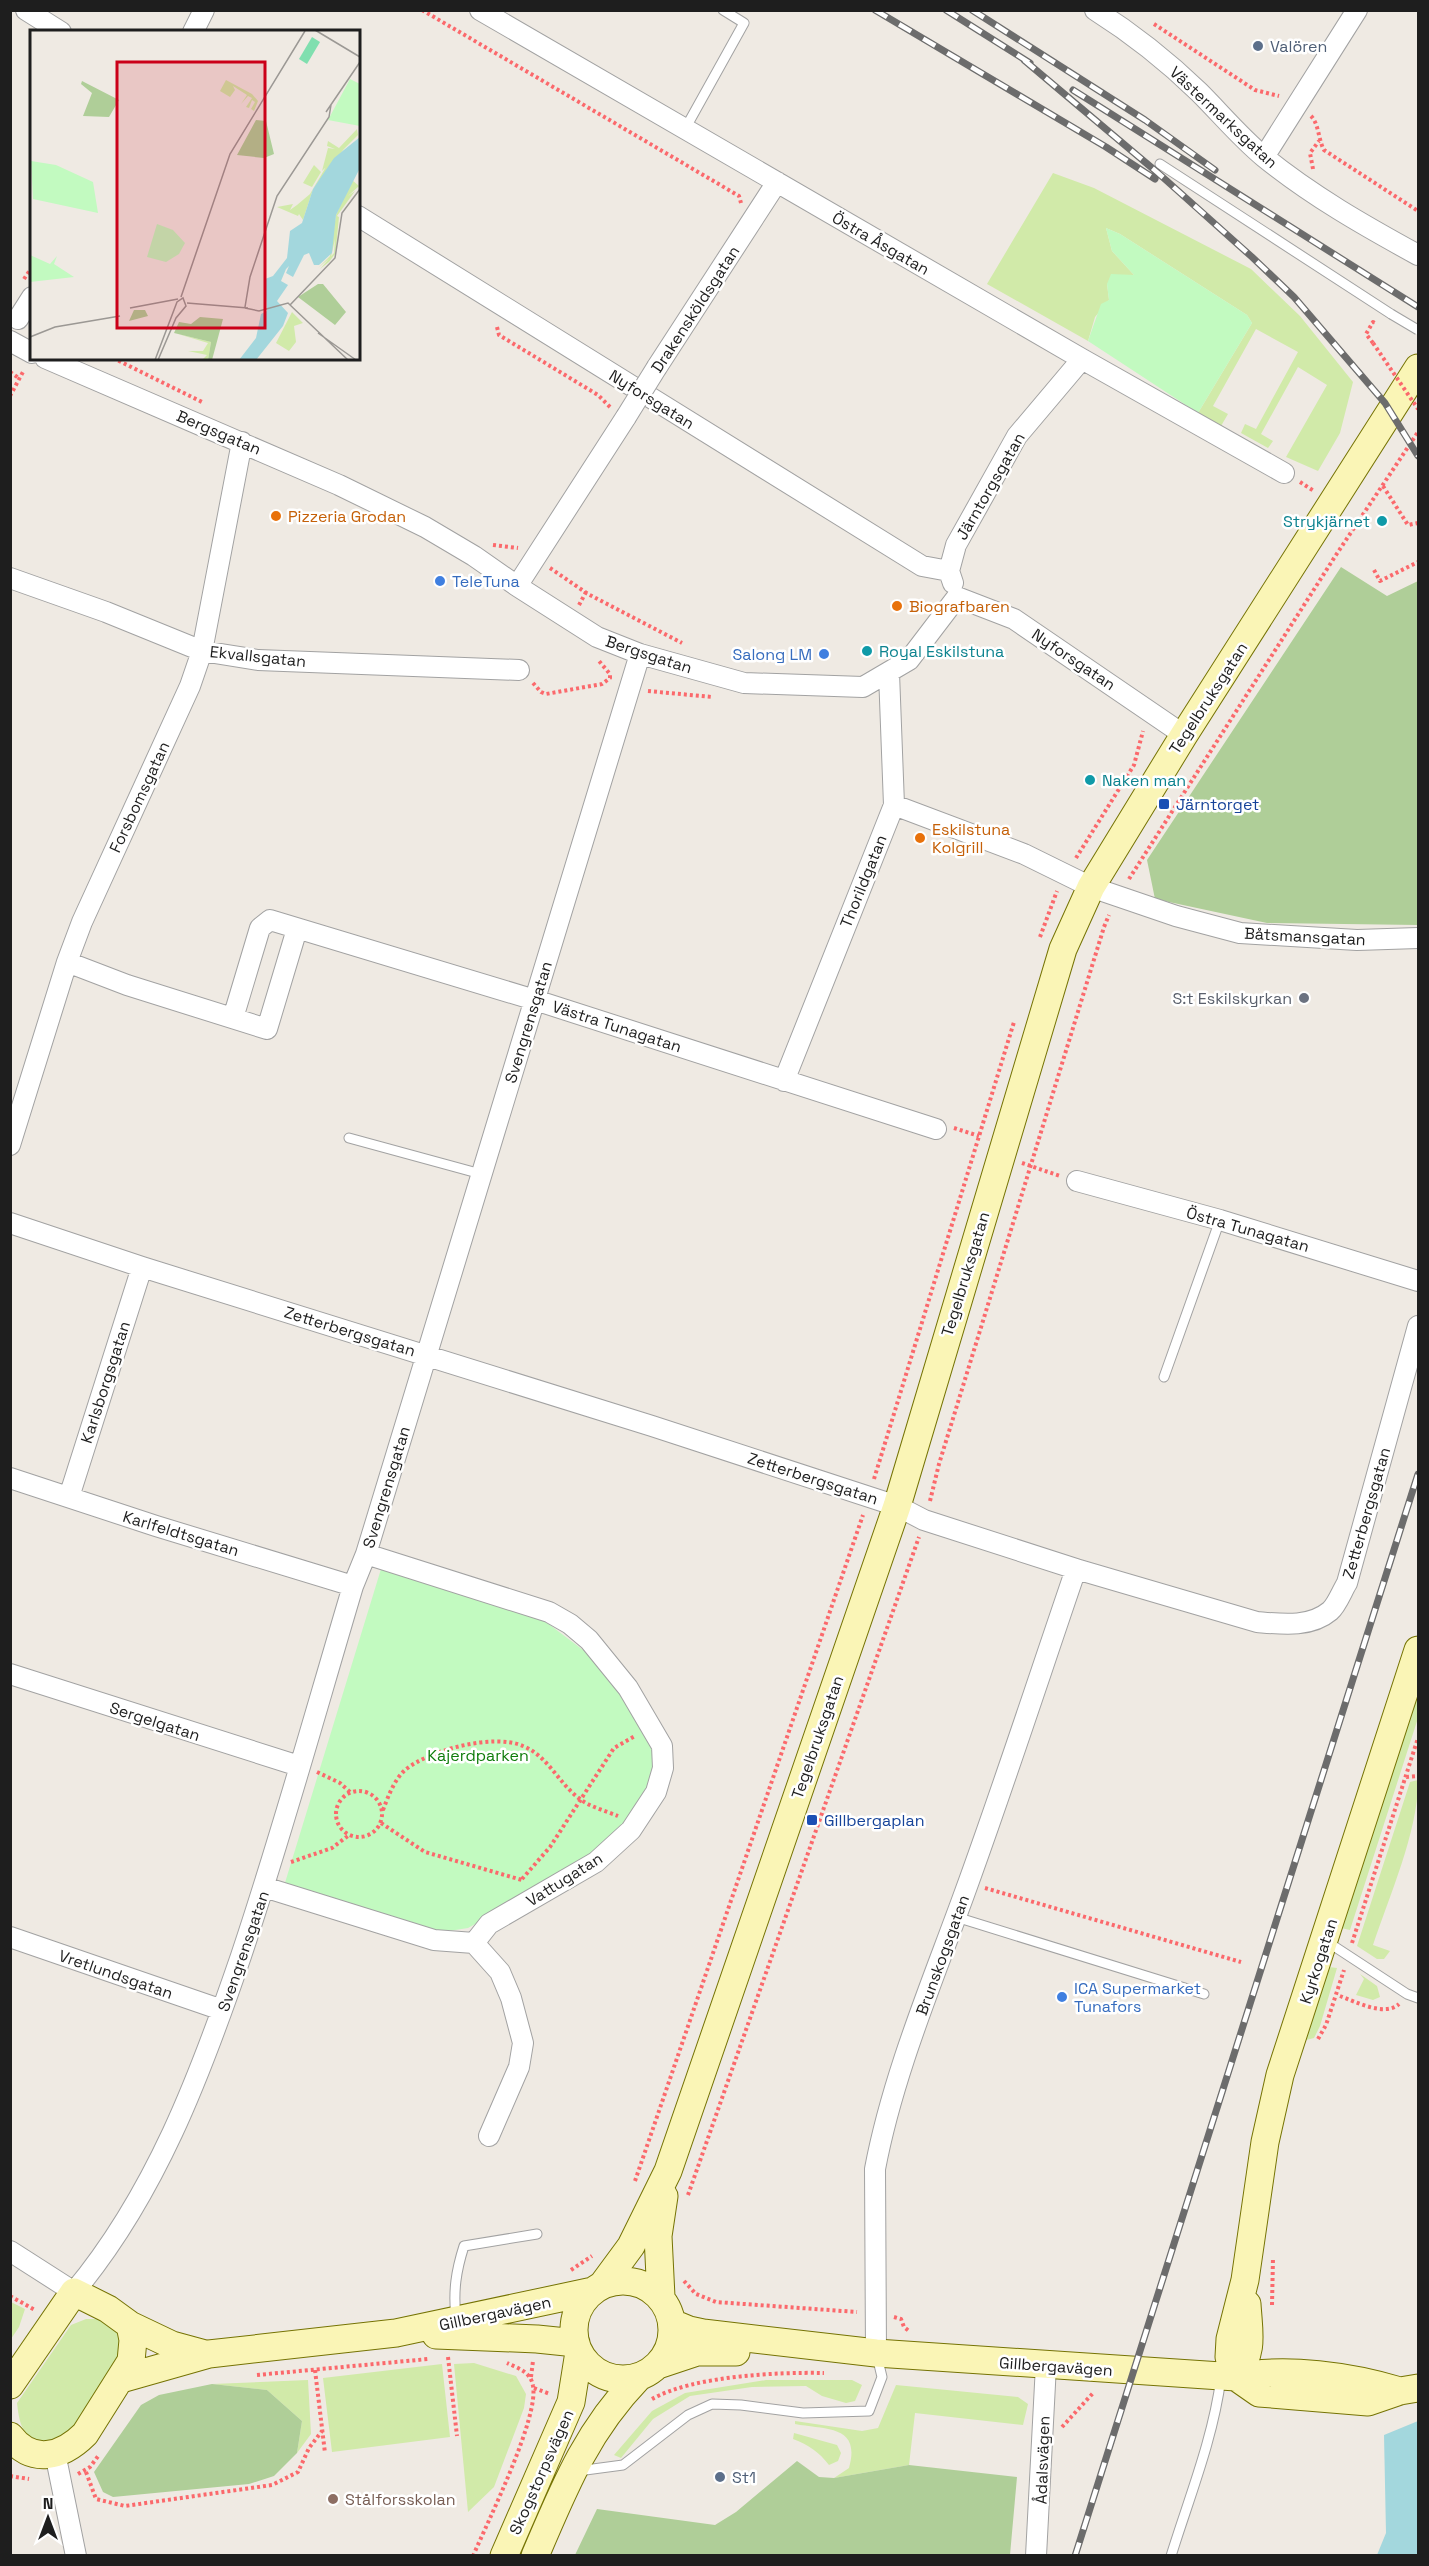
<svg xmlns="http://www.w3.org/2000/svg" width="1429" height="2566" font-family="'Space Grotesk',sans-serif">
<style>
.grass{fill:#d1eaa9}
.forest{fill:#afce98}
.park{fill:#c2fac0}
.water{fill:#a3d7dd}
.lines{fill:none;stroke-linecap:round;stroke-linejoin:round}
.lane-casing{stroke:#a2a2a2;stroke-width:11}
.street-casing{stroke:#a2a2a2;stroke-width:22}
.secondary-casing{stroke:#757304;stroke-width:29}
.path{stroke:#fb696c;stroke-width:4;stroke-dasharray:3 3;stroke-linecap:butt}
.lane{stroke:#fff;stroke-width:9}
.street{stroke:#fff;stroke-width:20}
.secondary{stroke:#faf5b6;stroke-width:27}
.rail-casing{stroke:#6c6c6c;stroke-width:7}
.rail{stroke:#fff;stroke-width:4.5;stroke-dasharray:14;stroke-linecap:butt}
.lane-bridge-casing{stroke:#a2a2a2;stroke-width:11;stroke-linecap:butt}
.street-bridge-casing{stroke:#a2a2a2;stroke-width:22;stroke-linecap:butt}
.path-bridge{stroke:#fb696c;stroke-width:4;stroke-dasharray:3 3;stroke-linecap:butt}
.lane-bridge{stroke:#fff;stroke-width:9}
.street-bridge{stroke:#fff;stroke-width:20}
.service-dot{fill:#5c6f8a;stroke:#fff;stroke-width:2}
.food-dot{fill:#e8710a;stroke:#fff;stroke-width:2}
.culture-dot{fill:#0f9aa8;stroke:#fff;stroke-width:2}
.shop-dot{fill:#3f7fe0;stroke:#fff;stroke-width:2}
.transit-dot{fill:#1a4fb4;stroke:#fff;stroke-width:2}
.worship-dot{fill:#6b7280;stroke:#fff;stroke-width:2}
.education-dot{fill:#8d6e63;stroke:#fff;stroke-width:2}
.labels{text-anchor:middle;stroke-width:5;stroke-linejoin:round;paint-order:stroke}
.service-label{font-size:16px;fill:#4e5e75;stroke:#fff;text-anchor:start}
.street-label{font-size:16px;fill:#1e1e1e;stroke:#fff}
.food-label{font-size:16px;fill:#c56008;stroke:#fff;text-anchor:start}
.culture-label{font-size:16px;fill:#0d838f;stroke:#fff;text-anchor:start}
.shop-label{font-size:16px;fill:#366cbe;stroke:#fff;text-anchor:start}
.transit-label{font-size:16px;fill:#164399;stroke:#fff;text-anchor:start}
.worship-label{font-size:16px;fill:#5b616d;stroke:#fff;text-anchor:end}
.park-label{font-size:16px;fill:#0f7c0b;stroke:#fff}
.education-label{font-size:16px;fill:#785e54;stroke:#fff;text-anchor:start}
.inset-road{fill:none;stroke:#9b9894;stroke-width:1.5}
.view{fill:#cb0019;fill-opacity:0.15;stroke:#cb0019;stroke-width:3}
.inset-edge{fill:none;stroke:#1e1e1e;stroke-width:3}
</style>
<rect width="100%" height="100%" fill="#efeae3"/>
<path class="grass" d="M1053 173 1094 188 1251 269 1300 316 1353 382 1340 433 1318 471 1286 457 1327 385 1298 367 1261 434 1273 441 1268 448 1241 433 1245 424 1256 429 1298 352 1256 329 1213 406 1228 414 1221 426 1198 413 1252 323 1247 315 1120 234 1106 228 1112 251 1134 275 1107 284 1109 300 1095 317 1088 341 987 284Z
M1418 1690V1718L1350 1930 1341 1928Z
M1418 1780C1419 1829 1389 1897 1373 1945L1390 1951 1384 1959H1377L1357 1946 1410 1782Z
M1329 1967 1337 1968 1320 2026 1314 2038 1306 2040Z
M1360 1974 1377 1986 1380 1997 1373 2000 1356 1995 1364 1979Z
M11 2302 25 2309 19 2327 11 2339Z
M86 2319H100L119 2333 123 2356 76 2429 51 2443C24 2439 20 2430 17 2403L71 2325Z
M474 2363 516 2376 526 2394 524 2408 494 2487 468 2512 454 2364Z
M442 2364 450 2437 332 2452 323 2378Z
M308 2380 311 2434 297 2453 302 2421 267 2390 212 2384Z
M766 2380H852L862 2385 855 2401 846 2403 822 2396 806 2386 752 2387 690 2396 653 2419 621 2458 614 2455 652 2411 685 2393Z
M896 2385 1018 2397 1028 2404 1023 2425 915 2413 909 2465 834 2478 849 2468C861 2425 827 2430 795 2424V2421L862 2431 878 2428Z
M794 2433 837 2445 841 2453 838 2461 829 2465C819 2452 809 2445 793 2439Z"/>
<path class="forest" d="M1341 567 1387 596 1418 581V925L1267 923 1155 899 1147 860Z
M212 2384 267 2390 302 2421 297 2453 274 2476 249 2484 113 2497 103 2492 94 2472 141 2405 159 2395Z
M797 2461 819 2477 834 2478 909 2465 1017 2477 1010 2555H575L597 2509 715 2525 736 2512Z"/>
<path class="park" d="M1106 228 1120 234 1247 315 1252 323 1198 413 1088 341 1101 304 1109 300 1107 284 1111 274 1134 275 1112 251Z
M381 1569 542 1619 587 1653 624 1696 655 1753 657 1778 636 1820 599 1855 468 1928 436 1933 284 1886Z"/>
<path class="water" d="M1418 2421V2555H1377L1386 2533 1384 2435Z"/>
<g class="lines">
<defs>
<path id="lane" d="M685 129 744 23 723 10
M1160 164 1391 314
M349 1138 481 1174
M1164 1377 1220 1220
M956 1917 1204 1994
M1326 1941 1407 1994 1418 1998
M456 2318C453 2291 456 2271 464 2246L537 2234
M578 2471 623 2465 688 2415 712 2404 741 2405 803 2413 869 2411 882 2377 877 2356
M1171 2556C1189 2498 1213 2439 1221 2378"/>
<path id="street" d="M26 10 61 32
M480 10 1082 359 1284 473
M1095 10C1133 34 1167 61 1199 92 1221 114 1240 137 1264 157 1312 196 1365 226 1418 255
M193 32 204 10
M1264 157 1357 10
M358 216 922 566 949 571
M18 319 32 297
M10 341 32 353
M45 358 339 485 425 527 474 556 517 586 597 637 640 654 744 683 863 687 909 660 957 597
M657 367 777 182
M10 578 106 612 202 651 258 660 519 670
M953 583 949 571 956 545 1017 436 1082 359
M517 586 626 417
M957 597 1014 619 1184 735
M894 805 1024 854 1091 887 1176 916 1240 933 1357 940 1418 938
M67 962 127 985 267 1029 297 929
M233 1018 260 928 270 920 535 1000 936 1129
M784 1081 894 805 889 673
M10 1145 67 962 82 922 190 686 202 651 242 442
M1077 1181 1220 1220 1418 1281
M10 1223 142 1267 652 1426 897 1506 924 1520 1076 1569 1257 1622C1281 1624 1310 1628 1330 1611 1337 1605 1342 1591 1347 1583L1418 1326
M10 1478 156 1526 353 1586
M69 1497 142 1267
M10 1674 299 1766
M264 1887 434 1940 474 1943 489 1924 596 1862 631 1830 656 1792 663 1768 662 1746 628 1688 589 1640 570 1624 549 1612 366 1554
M10 1937 222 2010
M474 1943 500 1972 511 1998 523 2043 519 2067 489 2136
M10 2251 74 2292C155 2195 200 2076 241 1956 282 1834 316 1710 353 1586L366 1554 640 654
M876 2353 875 2169C893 2074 932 1983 965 1892 1004 1785 1039 1677 1076 1569
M55 2453 76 2556
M1036 2556 1046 2365"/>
<path id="secondary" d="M574 2330a49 49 0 1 1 98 0a49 49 0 1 1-98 0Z
M603 2284 631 2246 668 2171 897 1506 1063 949 1091 887 1184 735 1418 368
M661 2297 658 2236 664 2196
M672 2323 689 2330 703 2333 876 2353 1236 2377C1286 2367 1351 2376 1400 2391
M130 2325 172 2345 205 2354
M436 2335 537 2339 576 2343
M658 2365 697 2352H736
M1236 2377 1229 2357 1230 2339 1245 2280 1265 2142 1280 2075 1418 1650
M1236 2377 1259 2393 1368 2402 1400 2391 1418 2388
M1236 2377C1254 2349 1249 2336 1247 2304
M121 2379 209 2354 396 2333 593 2291
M10 2385 74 2292 108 2309 130 2325 133 2340 131 2361 85 2434C62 2457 32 2465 10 2436
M504 2556 571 2402 579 2352
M535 2556C564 2488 586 2432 638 2378"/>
</defs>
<use href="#lane" class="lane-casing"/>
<use href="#street" class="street-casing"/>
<use href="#secondary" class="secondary-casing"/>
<path class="path" d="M422 10 739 196 741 203
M1154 24 1255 90 1279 96
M1311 116C1319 124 1318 139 1324 150L1418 211
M1313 169 1310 153 1319 141
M24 279 32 267
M497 327 499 335 598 395 611 408
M1373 343 1366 334 1373 322 1376 324
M113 358 204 403
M10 372 20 379
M10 396 24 370
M1300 482 1314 491
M1383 486 1408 525 1418 523
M493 545 518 548
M550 568 588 594 682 643
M1374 570 1380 581 1418 562
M579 605 586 592
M533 683 541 692 546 694 602 684 610 678V674L599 661
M648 691 712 697
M1076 858 1134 765 1143 731
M1129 879 1336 555 1418 432
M1040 937 1057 891
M954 1128 979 1136
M1022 1163 1060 1176
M874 1479 1014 1022
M930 1501 939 1464 1104 927 1109 915
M317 1772 340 1783 351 1793
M1406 1777 1418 1776
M336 1814a23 23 0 1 1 46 0a23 23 0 1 1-46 0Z
M383 1810C388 1797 394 1780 405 1770 429 1750 494 1733 523 1746 548 1756 559 1784 580 1799 590 1807 606 1811 618 1816
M381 1823 425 1852 522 1880
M291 1862 332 1848 349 1835
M522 1879 550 1847 614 1748 635 1736
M985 1888 1241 1962
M1352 1943 1418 1738
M1340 1996C1356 2002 1385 2017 1399 2004
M1318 2039 1326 2025 1344 1970
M635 2181 863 1515
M688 2195 919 1537
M571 2270 592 2256
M684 2281 696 2294 716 2302 857 2312
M10 2296 35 2310
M1272 2305 1273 2258
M894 2317 901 2319 904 2327 909 2331
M448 2357 457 2436
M315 2370 325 2453
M257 2375 428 2359
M531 2377 533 2361
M534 2388 550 2394
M652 2399C693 2376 776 2372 824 2373
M1062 2427 1094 2392
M86 2472 96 2499 125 2506 272 2485 298 2472 309 2448 322 2431
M78 2474 90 2467 99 2455
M10 2476 29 2479
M473 2556C488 2521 539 2418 533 2386 531 2372 518 2368 507 2363"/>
<use href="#lane" class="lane"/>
<use href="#street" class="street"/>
<use href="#secondary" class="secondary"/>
<defs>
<path id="rail" d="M875 10 1106 147 1155 179
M946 10 1030 63
M972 10 1145 120 1215 170
M1024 60 1158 173 1252 257 1294 297 1385 403 1418 456
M1073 90 1418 307
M1075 2556 1418 1474"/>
</defs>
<use href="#rail" class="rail-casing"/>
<use href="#rail" class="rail"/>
<defs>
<path id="lane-bridge" d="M1391 314 1418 330"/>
<path id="street-bridge" d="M626 417 657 367"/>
</defs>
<use href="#lane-bridge" class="lane-bridge-casing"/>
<use href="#street-bridge" class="street-bridge-casing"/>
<path class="path-bridge" d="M1373 343 1418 409"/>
<use href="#lane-bridge" class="lane-bridge"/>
<use href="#street-bridge" class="street-bridge"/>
</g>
<g class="service-dot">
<circle cx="1258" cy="46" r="6"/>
<circle cx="720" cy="2477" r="6"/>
</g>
<g class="food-dot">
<circle cx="276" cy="516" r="6"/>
<circle cx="897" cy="606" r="6"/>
<circle cx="920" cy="838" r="6"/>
</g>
<g class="culture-dot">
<circle cx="1382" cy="521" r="6"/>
<circle cx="867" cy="651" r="6"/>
<circle cx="1090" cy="780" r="6"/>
</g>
<g class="shop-dot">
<circle cx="440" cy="581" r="6"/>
<circle cx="824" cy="654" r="6"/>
<circle cx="1062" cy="1997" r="6"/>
</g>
<g class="transit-dot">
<rect x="1158" y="798" width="12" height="12" rx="3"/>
<rect x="806" y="1814" width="12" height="12" rx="3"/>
</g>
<circle class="worship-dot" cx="1304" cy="998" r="6"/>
<circle class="education-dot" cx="333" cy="2499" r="6"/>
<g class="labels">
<g class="service-label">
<text x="1270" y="52">Valören</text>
<text x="732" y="2483">St1</text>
</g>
<g class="street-label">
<text transform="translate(1224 117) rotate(43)" y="6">Västermarksgatan</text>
<text transform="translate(881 243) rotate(30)" y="6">Östra Åsgatan</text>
<text transform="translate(695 309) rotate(-57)" y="6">Drakensköldsgatan</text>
<text transform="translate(652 399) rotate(32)" y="6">Nyforsgatan</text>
<text transform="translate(219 432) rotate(23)" y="6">Bergsgatan</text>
<text transform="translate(990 486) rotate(-60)" y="6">Järntorgsgatan</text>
<text transform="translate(649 654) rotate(18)" y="6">Bergsgatan</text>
<text transform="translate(258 656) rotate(6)" y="6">Ekvallsgatan</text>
<text transform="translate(1074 659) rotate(34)" y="6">Nyforsgatan</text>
<text transform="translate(1208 698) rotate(-57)" y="6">Tegelbruksgatan</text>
<text transform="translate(139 797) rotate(-65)" y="6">Forsbomsgatan</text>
<text transform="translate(863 881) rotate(-68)" y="6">Thorildgatan</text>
<text transform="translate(1305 936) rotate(3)" y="6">Båtsmansgatan</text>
<text transform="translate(528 1022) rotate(-73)" y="6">Svengrensgatan</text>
<text transform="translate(617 1026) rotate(18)" y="6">Västra Tunagatan</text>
<text transform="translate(1248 1229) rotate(16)" y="6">Östra Tunagatan</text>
<text transform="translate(965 1274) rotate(-73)" y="6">Tegelbruksgatan</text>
<text transform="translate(350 1331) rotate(17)" y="6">Zetterbergsgatan</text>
<text transform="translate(105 1382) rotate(-72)" y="6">Karlsborgsgatan</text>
<text transform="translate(813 1478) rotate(18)" y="6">Zetterbergsgatan</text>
<text transform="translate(386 1487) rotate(-73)" y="6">Svengrensgatan</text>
<text transform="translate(1366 1513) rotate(-74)" y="6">Zetterbergsgatan</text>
<text transform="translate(181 1533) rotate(17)" y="6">Karlfeldtsgatan</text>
<text transform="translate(155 1721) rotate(18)" y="6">Sergelgatan</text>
<text transform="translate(817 1737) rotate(-71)" y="6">Tegelbruksgatan</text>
<text transform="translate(564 1879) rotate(-32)" y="6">Vattugatan</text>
<text transform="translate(243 1951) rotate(-71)" y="6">Svengrensgatan</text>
<text transform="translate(942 1955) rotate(-70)" y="6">Brunskogsgatan</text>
<text transform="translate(1318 1961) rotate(-72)" y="6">Kyrkogatan</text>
<text transform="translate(116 1974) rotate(19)" y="6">Vretlundsgatan</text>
<text transform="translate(495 2313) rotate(-12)" y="6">Gillbergavägen</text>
<text transform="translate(1056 2366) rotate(4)" y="6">Gillbergavägen</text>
<text transform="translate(1042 2460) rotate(-88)" y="6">Ådalsvägen</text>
<text transform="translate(541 2472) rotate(-66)" y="6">Skogstorpsvägen</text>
</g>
<g class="food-label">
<text x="288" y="522">Pizzeria Grodan</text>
<text x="909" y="612">Biografbaren</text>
<text x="932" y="835">Eskilstuna<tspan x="932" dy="18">Kolgrill</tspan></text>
</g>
<g class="culture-label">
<text x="1370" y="527" text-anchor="end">Strykjärnet</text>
<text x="879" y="657">Royal Eskilstuna</text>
<text x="1102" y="786">Naken man</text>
</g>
<g class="shop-label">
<text x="452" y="587">TeleTuna</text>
<text x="812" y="660" text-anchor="end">Salong LM</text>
<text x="1074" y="1994">ICA Supermarket<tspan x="1074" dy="18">Tunafors</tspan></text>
</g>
<g class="transit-label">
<text x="1176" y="810">Järntorget</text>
<text x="824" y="1826">Gillbergaplan</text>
</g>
<g class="worship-label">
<text x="1292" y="1004">S:t Eskilskyrkan</text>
</g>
<g class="park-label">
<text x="478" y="1761">Kajerdparken</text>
</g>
<g class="education-label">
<text x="345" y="2505">Stålforsskolan</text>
</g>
</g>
<g transform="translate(30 30)">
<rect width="330" height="330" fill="#efeae3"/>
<path d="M196 50 222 64 228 71 224 81 221 79 225 72 222 70 219 78 216 77 222 68 218 66 211 74 217 65 203 56 205 60 200 67 190 61ZM327 99 328 105 292 141 298 118 305 119 297 116 298 111 309 118ZM317 115 283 159 273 190 269 184 268 186 247 177 263 174 260 180 267 175 280 164 297 135ZM284 135 291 142 282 157 273 153ZM322 150 329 156 318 166 325 161 307 186 309 187 306 218 305 224 299 232 290 239 304 223 305 209 301 227 288 238 300 226 306 185ZM262 282 273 293 264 296 266 312 259 321 246 313ZM148 304 181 312 178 330H172L177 325 158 321H173L178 313Z" fill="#d1eaa9"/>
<path d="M52 51 89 70 79 87 53 86 62 63 51 54ZM226 90 236 91 244 124 234 128 207 125ZM288 254H293L316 282 305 295 268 267ZM104 280H115L118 286 99 291ZM170 287 193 289 182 330H178L181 312 144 303 149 292 161 294Z" fill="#afce98"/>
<path d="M320 49 330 54V96L298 90ZM1 131 26 135 63 152 68 183 3 169ZM127 194 143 200 155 213 149 224 136 232 117 227ZM0 225 20 234 27 226 24 234 44 247 0 252Z" fill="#c2fac0"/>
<path d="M282 7 290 12 277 34 269 29Z" fill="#80dfaf"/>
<path d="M330 107V138L306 185 302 223 289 235H284L279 223 274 225 263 247 256 243 259 236 256 239 251 251 258 255 247 271 258 283 253 296 226 330H209L226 308 231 284 237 281 235 249 243 246 257 228 260 201 272 193 283 159 304 128Z" fill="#a3d7dd"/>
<path class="inset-road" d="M285 0 330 27M296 82 330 32M151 267 200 124 275 1M157 273 218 278M260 275 305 228 312 183 330 159M215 277 220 247 247 166 299 87 301 75M100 278 148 269M215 278 229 281 258 273 318 330M288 303 326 330M0 307 25 297 90 286M125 330 147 272 153 268 156 276 146 288 128 330"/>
<path class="view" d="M87 32H235V298H87Z"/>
<rect width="330" height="330" class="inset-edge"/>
</g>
<rect width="1429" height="2566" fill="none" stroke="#1e1e1e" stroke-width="24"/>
<g transform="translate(48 2518)" stroke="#ffffff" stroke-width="4.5" paint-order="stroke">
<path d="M0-4.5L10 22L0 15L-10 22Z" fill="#1e1e1e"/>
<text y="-9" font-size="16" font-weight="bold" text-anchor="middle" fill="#1e1e1e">N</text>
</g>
</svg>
